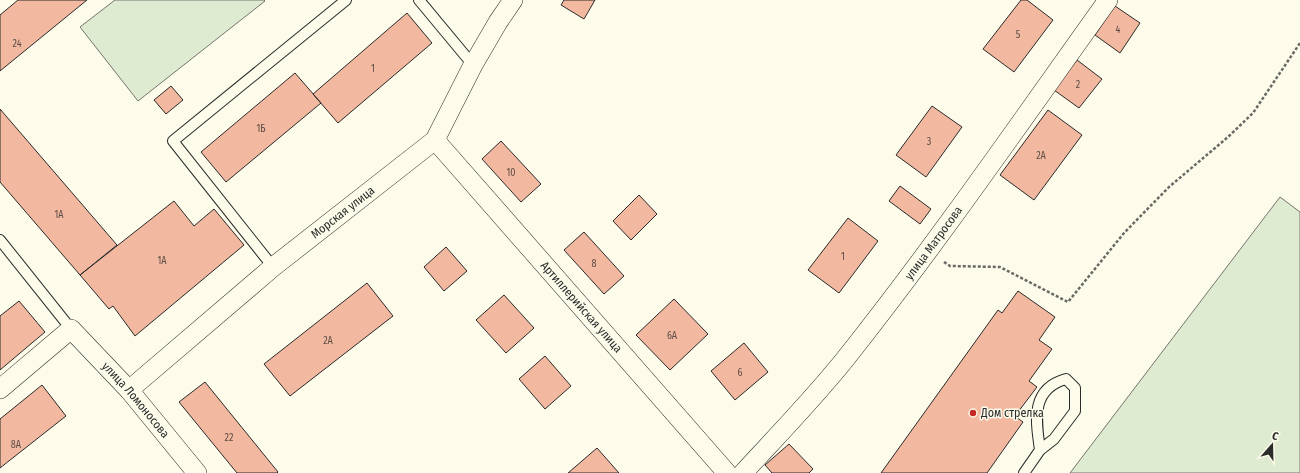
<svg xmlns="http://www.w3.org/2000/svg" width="1300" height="473" font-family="'Fira Sans Condensed',sans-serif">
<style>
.green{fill:#deebd1;stroke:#74746e}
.building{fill:#f2b8a0;stroke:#2b2b2b}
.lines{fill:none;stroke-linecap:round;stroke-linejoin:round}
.service-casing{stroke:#2b2b2b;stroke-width:12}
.minor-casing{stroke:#2b2b2b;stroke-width:20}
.path{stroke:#6a6964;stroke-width:2.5;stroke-dasharray:3 2;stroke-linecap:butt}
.service{stroke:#fdfbea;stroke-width:10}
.minor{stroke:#fdfbea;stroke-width:19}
.poi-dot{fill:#c62828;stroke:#fdfbea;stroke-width:1.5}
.labels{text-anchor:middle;stroke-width:3;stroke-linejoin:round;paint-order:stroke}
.number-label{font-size:10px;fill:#5d4e48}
.street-label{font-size:12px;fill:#2b2b2b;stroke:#fdfbea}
.poi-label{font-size:12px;fill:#2b2b2b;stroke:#fdfbea;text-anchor:start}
</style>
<rect width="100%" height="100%" fill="#fdfbea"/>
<path class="green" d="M115 0H264L265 1 138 101 80 27Z
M1280 197 1300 212V473H1070Z"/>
<path class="building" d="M18 0H87L0 71V15Z
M564 0H595L584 19 561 5Z
M1021 0H1027L1053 20 1014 72 983 49Z
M1115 6 1140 23 1120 53 1095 35Z
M407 13 432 43 338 123 313 94Z
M1077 60 1102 79 1079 108 1054 90Z
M295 73 321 103 226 182 201 152Z
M171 86 183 100 166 114 154 100Z
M932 106 962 127 926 177 896 155Z
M0 109 117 245 80 275 0 182Z
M1048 110 1082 135 1034 200 1000 175Z
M501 141 541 184 521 202 482 159Z
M900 186 931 209 920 224 889 201Z
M639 195 657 214 631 240 613 221Z
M174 201 194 226 214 209 244 245 135 336 113 306 109 309 80 275Z
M848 218 878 241 839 293 808 270Z
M584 232 624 276 604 294 564 250Z
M446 247 467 271 444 291 424 267Z
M367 283 393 316 290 396 264 364Z
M1018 291 1055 317 1039 340 1052 349 1029 381 1037 387 1015 416 1023 422 987 473H881L998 310 1002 313Z
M504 295 534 328 506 353 476 320Z
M674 299 708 334 670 370 636 335Z
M19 301 45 332 0 370V316Z
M744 343 768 372 735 400 711 371Z
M545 356 571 386 545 409 519 379Z
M205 382 278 472 277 473H237L179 402Z
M42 385 66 416 0 468V419Z
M789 444 813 469 809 473H772L765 465Z
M597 448 619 473H568Z"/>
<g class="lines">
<defs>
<path id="service" d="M419 0 473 65
M0 240 71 329
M273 267 173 141 346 0
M1024 473 1040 450 1054 439 1075 411V388L1066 379C1030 389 1036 421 1040 450"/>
<g id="minor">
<path id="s1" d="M435 140 727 473"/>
<path id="s2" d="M0 389 71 329 129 390 197 473"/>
<path id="s3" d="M129 390 273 267 435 140 473 65 498 22 513 0"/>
<path id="s4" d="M743 473C778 435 814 398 846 358 938 242 1022 120 1108 0"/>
</g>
</defs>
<use href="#service" class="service-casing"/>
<use href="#minor" class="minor-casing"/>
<path class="path" d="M944 262 950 266 1000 267 1068 302 1124 233 1169 187 1228 137 1253 113 1300 43"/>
<use href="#service" class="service"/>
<use href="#minor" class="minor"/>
</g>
<circle class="poi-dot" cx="973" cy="413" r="4"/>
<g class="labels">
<g class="number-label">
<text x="1118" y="33">4</text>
<text x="1018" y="38">5</text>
<text x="17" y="47">24</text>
<text x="373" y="72">1</text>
<text x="1078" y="88">2</text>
<text x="261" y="132">1Б</text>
<text x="929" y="145">3</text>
<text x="1041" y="159">2А</text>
<text x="511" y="176">10</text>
<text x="59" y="218">1А</text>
<text x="843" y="260">1</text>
<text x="162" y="264">1А</text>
<text x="594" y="267">8</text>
<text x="672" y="339">6А</text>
<text x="328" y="344">2А</text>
<text x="740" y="376">6</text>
<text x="229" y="441">22</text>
<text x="16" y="448">8А</text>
</g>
<g class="street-label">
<text dy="4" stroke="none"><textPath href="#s3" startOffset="278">Морская улица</textPath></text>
<text dy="4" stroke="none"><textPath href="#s4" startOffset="299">улица Матросова</textPath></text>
<text dy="4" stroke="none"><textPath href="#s1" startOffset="222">Артиллерийская улица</textPath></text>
<text dy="4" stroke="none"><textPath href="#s2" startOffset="189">улица Ломоносова</textPath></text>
</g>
<g class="poi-label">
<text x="981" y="417">Дом стрелка</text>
</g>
</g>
<g transform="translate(1272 445) rotate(20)" stroke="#fdfbea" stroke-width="3" paint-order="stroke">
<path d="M0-3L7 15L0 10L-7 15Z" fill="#2b2b2b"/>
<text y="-6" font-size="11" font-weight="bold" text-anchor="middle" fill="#2b2b2b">С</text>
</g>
</svg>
